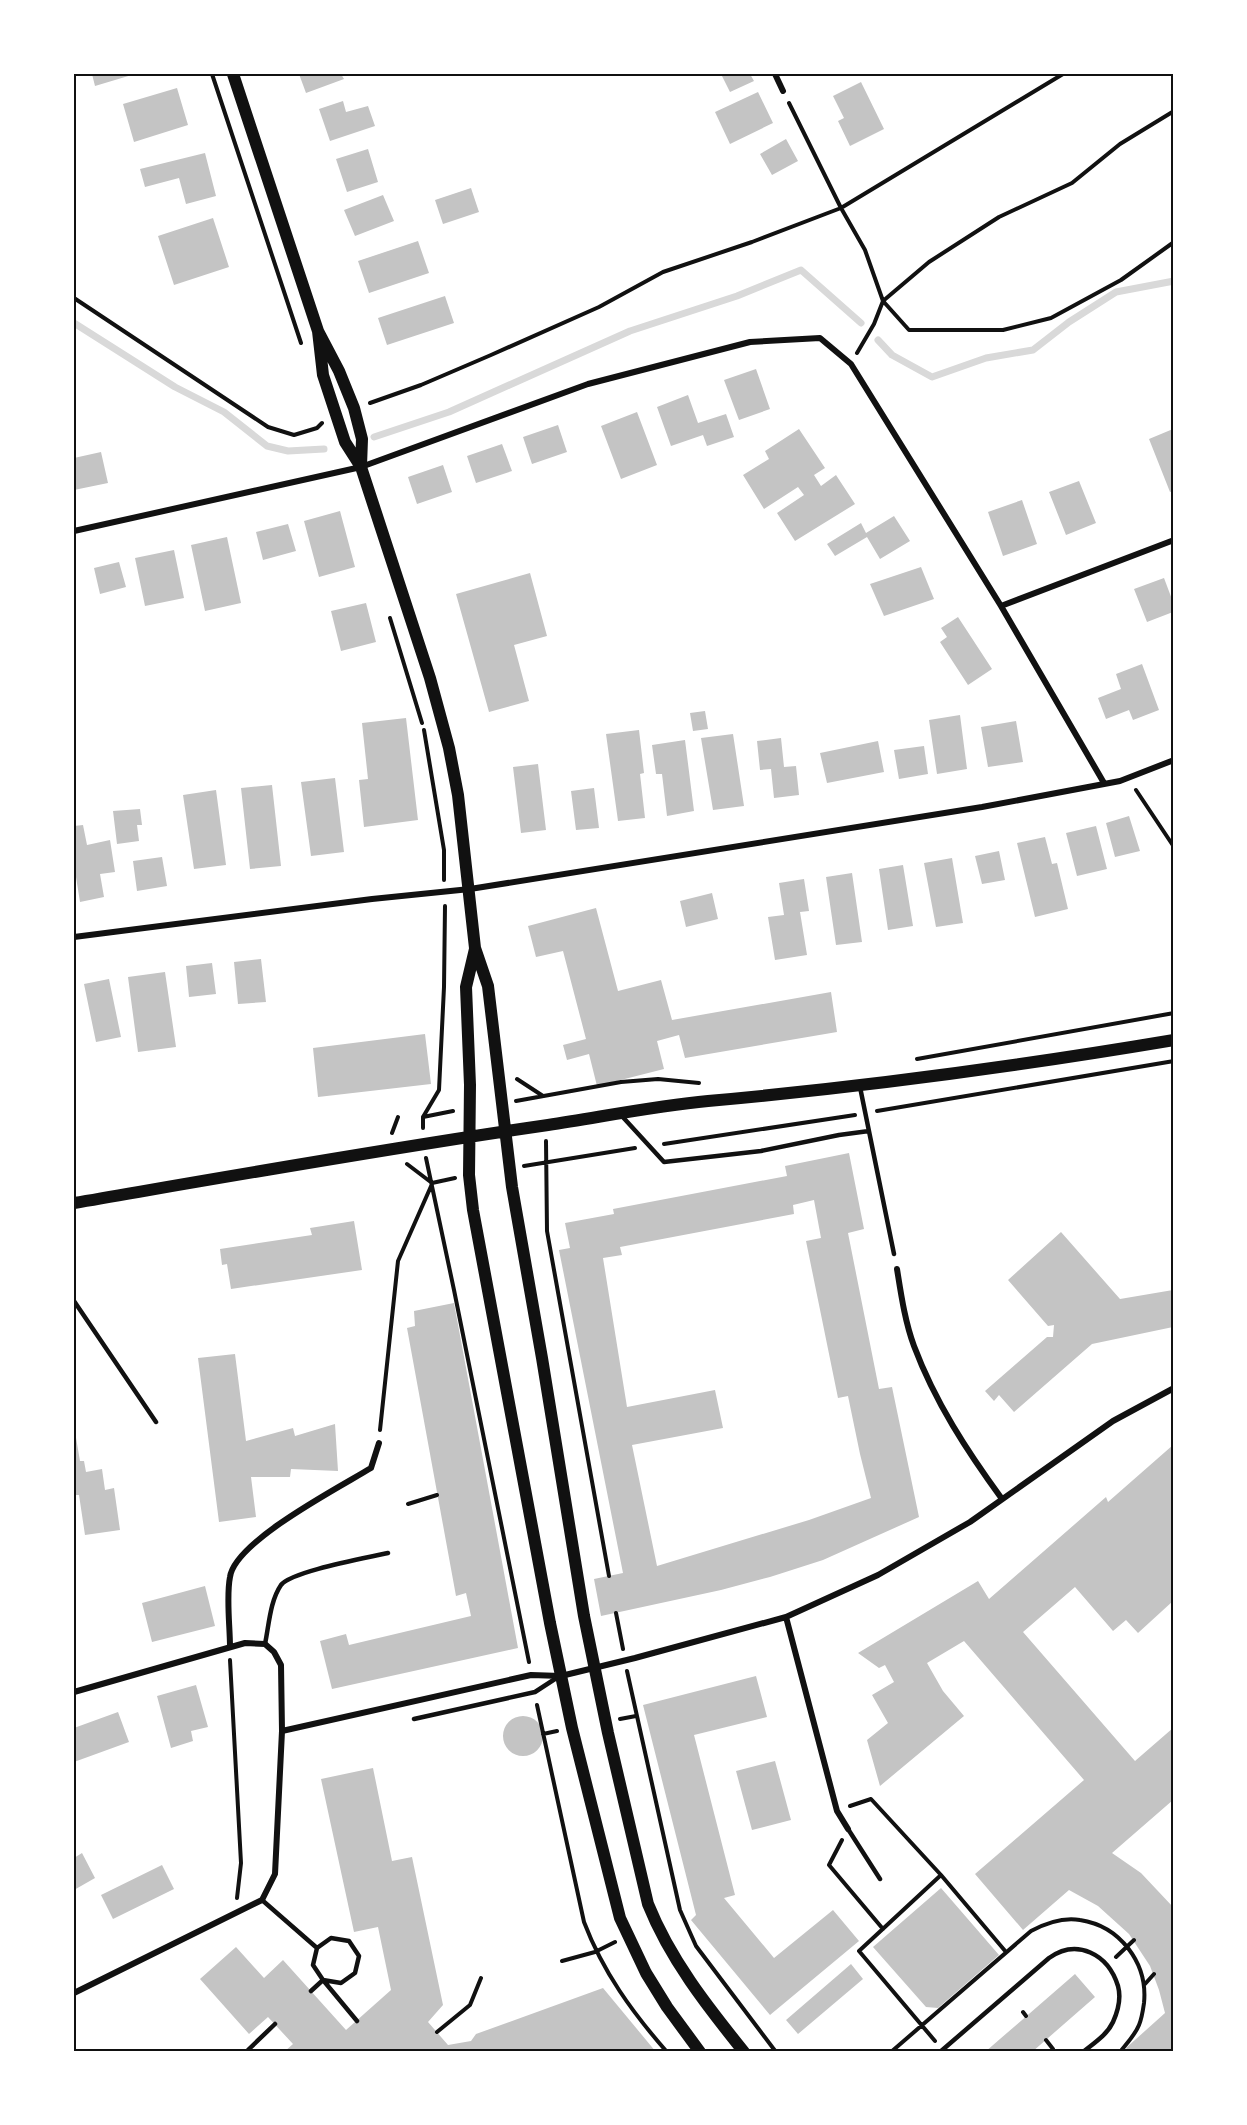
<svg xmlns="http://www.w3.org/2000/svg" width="1247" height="2125" font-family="'DM Sans',sans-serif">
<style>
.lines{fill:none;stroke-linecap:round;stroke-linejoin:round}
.stream{stroke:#d9d9d9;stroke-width:7}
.building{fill:#c4c4c4;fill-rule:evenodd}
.path{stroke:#111;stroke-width:4}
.service{stroke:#111;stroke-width:4.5}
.minor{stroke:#111;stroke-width:6}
.secondary{stroke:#111;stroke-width:12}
.neatline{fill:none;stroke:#111;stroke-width:2}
</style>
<rect width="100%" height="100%" fill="#fff"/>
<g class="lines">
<path class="stream" d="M74 323 175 387 224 412 267 446 288 451 324 449
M878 340 892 355 932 377 986 358 1033 350 1069 322 1116 292 1174 281
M374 437 449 412 630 331 737 296 801 270 861 323"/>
</g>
<path class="building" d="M92 74H135L95 86Z
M299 74H341L344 79 306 93Z
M721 74H750L754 81 730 92Z
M861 82 884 129 850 146 838 121 844 118 833 96Z
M177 88 188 125 134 142 123 104Z
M758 92 773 123 730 144 715 112Z
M343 101 346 112 368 106 375 126 330 141 319 109Z
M786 139 798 161 772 175 760 154Z
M368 149 378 182 347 192 336 159Z
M205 153 216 196 186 204 179 178 145 187 140 169Z
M471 188 479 212 443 224 435 200Z
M383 195 394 221 355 236 344 210Z
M213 218 229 267 174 285 158 236Z
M418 241 429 273 369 293 358 261Z
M445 296 454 323 387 345 378 318Z
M756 369 770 409 739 420 724 380Z
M688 395 698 423 726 414 734 437 707 446 703 435 671 446 657 407Z
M637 412 657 465 621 479 601 426Z
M558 425 567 452 532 464 523 437Z
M799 429 825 468 814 475 821 486 836 475 855 504 795 541 777 513 804 495 798 487 764 509 743 475 769 459 765 451Z
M1173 429V491L1170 492 1149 439Z
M502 444 512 471 476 483 467 456Z
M101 452 108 483 74 490V458Z
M443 465 452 492 417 504 408 477Z
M1079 481 1096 523 1066 535 1049 492Z
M1022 500 1037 544 1003 556 988 512Z
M340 511 355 567 319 577 304 521Z
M894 516 910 541 880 559 867 537 835 556 827 544 861 523 866 533Z
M288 524 296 551 263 560 256 532Z
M227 537 241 603 205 611 191 545Z
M174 550 184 598 145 606 135 558Z
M119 562 126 587 100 594 94 568Z
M921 567 934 599 884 616 870 584Z
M530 573 547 636 514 645 529 701 489 712 456 594Z
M1164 578 1173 602V612L1147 622 1134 589Z
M366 603 376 642 341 651 331 611Z
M958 617 992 669 968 685 940 642 947 637 941 628Z
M1142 664 1159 710 1133 720 1129 710 1106 719 1098 698 1121 689 1116 674Z
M705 711 708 729 693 731 690 713Z
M960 715 967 769 937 774 929 720Z
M406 718 418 820 364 827 359 780 368 779 362 723Z
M1016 721 1023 762 988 767 981 727Z
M639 730 644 773 640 774 645 818 618 821 606 734Z
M733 734 744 806 713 810 701 738Z
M781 738 784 767 796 766 799 795 774 798 771 769 760 770 757 741Z
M685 740 694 811 667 816 662 774H656L652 745Z
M878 741 884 772 827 783 820 753Z
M924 746 928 774 899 779 894 750Z
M538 764 546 830 521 833 513 767Z
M335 778 344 852 311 856 301 782Z
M272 785 281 866 250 869 241 788Z
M594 788 599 828 576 830 571 791Z
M216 790 226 865 194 869 183 795Z
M140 809 142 825H137L139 841 117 844 113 811Z
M1129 816 1140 851 1115 857 1106 823Z
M83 825 87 845 110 840 115 872 100 874 104 897 80 902 76 877H74V826Z
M1096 826 1107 869 1077 876 1066 833Z
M1045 837 1052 864 1057 863 1068 909 1035 917 1017 843Z
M999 851 1005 880 982 884 975 856Z
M162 857 167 886 137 891 133 861Z
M952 858 963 923 936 927 924 863Z
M903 865 913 926 888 930 879 869Z
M852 873 862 942 836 945 826 877Z
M804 879 809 911 800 912 807 955 775 960 768 917 784 915 779 883Z
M712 893 718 919 686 927 680 901Z
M596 908 618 991 661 980 672 1020 831 992 837 1032 685 1058 679 1035 657 1041 664 1069 597 1086 589 1054 567 1060 563 1045 586 1039 563 951 536 957 528 926Z
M261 959 266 1002 238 1004 234 962Z
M212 963 216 994 189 997 186 966Z
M165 972 176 1047 138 1052 128 977Z
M109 979 121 1037 96 1042 84 984Z
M425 1034 431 1084 318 1097 313 1048Z
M849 1153 864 1229 848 1233 879 1389 892 1387 919 1517 823 1560 770 1577 721 1590 601 1616 594 1579 623 1573 559 1250 570 1248 565 1223 614 1214 613 1209 787 1176 785 1166ZM814 1200 821 1238 806 1241 838 1398 848 1396 860 1454 871 1498 809 1520 657 1566 632 1445 723 1428 715 1390 627 1407 603 1258 622 1255 620 1247 794 1214 793 1205Z
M354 1221 362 1270 231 1289 227 1264 222 1265 220 1249 312 1235 310 1228Z
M1061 1232 1120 1299 1173 1290V1327L1092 1344 1014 1412 999 1395 994 1401 985 1391 1047 1337H1053L1054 1325 1048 1326 1008 1280Z
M454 1303 518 1648 332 1689 320 1641 346 1634 349 1645 471 1616 466 1593 456 1596 407 1328 415 1326 414 1311Z
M235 1354 246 1441 293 1428 295 1436 335 1424 338 1471 291 1469 290 1477H251L256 1517 219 1522 198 1358Z
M74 1426 80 1461H84L86 1472 102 1469 105 1490 114 1488 120 1530 85 1535 79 1495H74Z
M1173 1445V1601L1138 1633 1126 1620 1113 1631 1075 1587 1023 1632 1135 1761 1173 1728V1800L1112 1853 1141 1873 1173 1907V2052H1129L1126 2048 1165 2013 1159 1990 1150 1966 1129 1934 1098 1906 1069 1890 1023 1930 975 1874 1084 1780 964 1641 927 1663 943 1691 964 1716 880 1786 867 1740 888 1723 872 1695 894 1682 885 1665 879 1668 858 1653 978 1581 989 1599 1106 1497 1108 1502Z
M205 1586 215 1626 152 1642 142 1603Z
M756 1676 767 1717 694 1735 735 1895 724 1898 774 1958 833 1910 859 1941 770 2015 691 1920 696 1915 643 1705Z
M196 1685 208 1727 191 1731 193 1741 171 1748 157 1696Z
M118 1712 129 1742 74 1762V1728Z
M503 1736a20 20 0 1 1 40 0a20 20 0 1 1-40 0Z
M775 1761 791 1820 752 1830 736 1771Z
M373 1768 392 1861 412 1857 443 2005 428 2022 448 2045 471 2041 476 2034 603 1988 656 2052H284L293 2044 268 2017 249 2034 200 1979 236 1947 264 1978 283 1960 346 2030 391 1990 378 1927 354 1932 321 1779Z
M82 1853 95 1878 74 1890V1858Z
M162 1865 174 1889 113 1919 101 1895Z
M941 1888 999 1955 938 2008 926 2007 873 1947Z
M851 1964 863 1979 798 2034 786 2020Z
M1075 1974 1095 1997 1032 2052H985Z"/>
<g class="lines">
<path class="path" d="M212 74 301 343
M789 103 841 208 865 250 883 301 909 330H1003L1051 318 1121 280 1174 242
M74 298 268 427 294 435 317 428 322 423
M857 353 874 324 883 301 929 262 999 217 1072 183 1120 144 1174 111
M370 403 421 385 491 355 599 307 663 272 752 242 841 208 1063 74
M390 618 422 723
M424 730 444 850V880
M1136 790 1174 847
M917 1059 1174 1013
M517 1079 543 1096
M516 1101 621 1082 658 1079 699 1083
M877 1111 1174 1061
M423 1117 453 1111
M423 1128V1117L439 1090 444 987 445 906
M392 1133 398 1117
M546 1141 547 1231 609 1576
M664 1144 855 1115
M426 1158 454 1290 529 1662
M407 1164 432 1183
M524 1166 635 1148
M432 1183 455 1178
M380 1430 398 1261 432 1184
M408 1504 437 1495
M616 1613 623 1649
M230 1660 241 1863 237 1898
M627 1671 680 1910 696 1946 776 2052
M537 1705 584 1922C603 1972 632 2012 667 2052
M620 1719 636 1716
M543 1734 557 1731
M850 1806 871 1799 941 1875
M842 1840 829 1865 883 1929
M1116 1957 1134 1940
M562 1961 595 1952 615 1942
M1145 1984 1154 1974
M1023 2012 1026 2016
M437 2032 470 2005 481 1978
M1046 2040 1053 2049
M935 2041 859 1951 941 1875 1006 1952
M891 2052 1031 1931C1046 1923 1063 1917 1080 1920 1120 1926 1148 1963 1144 2003 1143 2010 1142 2018 1139 2025 1135 2035 1127 2043 1120 2052"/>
<path class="service" d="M860 1087 894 1254
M620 1114 664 1162 761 1151 839 1135 869 1131
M74 1301 156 1422
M265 1644C269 1625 270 1601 281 1585 292 1571 367 1558 388 1553
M414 1719 535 1692 558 1677
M848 1829 880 1879
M262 1900 317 1948 331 1938 349 1941 359 1956 355 1973 341 1983 323 1980 313 1965 317 1948
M311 1991 323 1980 357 2021
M248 2050 275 2024
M940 2052 1049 1958C1077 1938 1108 1954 1118 1986 1121 1997 1118 2011 1113 2022 1107 2035 1094 2043 1083 2052"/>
<path class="minor" d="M775 74 783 91
M74 531 361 467 588 384 750 342 820 338 851 364 1001 606 1104 783
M1001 606 1174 540
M74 937 372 899 470 889 982 807 1120 781 1174 760
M897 1269C901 1294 905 1322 914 1346 935 1402 967 1451 1002 1499
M786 1617 837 1811 848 1829
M230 1647C230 1626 226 1597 230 1577 235 1541 340 1487 371 1468L379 1443
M74 1692 245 1643 265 1644 274 1652 281 1665 282 1731 275 1874 262 1900 74 1993
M282 1731 531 1675 561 1676 635 1658 786 1617 878 1575 970 1522 1113 1421 1174 1388"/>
<path class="secondary" d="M233 74 318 331 339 371 354 408 362 439 361 466
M318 331 323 375 345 442 361 467 430 678 449 748 458 795 475 948 488 986 512 1187 542 1358 584 1616 608 1733 648 1904C670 1959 707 2006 744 2052
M475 949 466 987 470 1085 469 1175 473 1210 550 1623 572 1728 620 1918 646 1973 667 2007 700 2052
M74 1203C231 1176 389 1148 548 1125 601 1117 655 1106 708 1101 864 1087 1019 1066 1174 1040"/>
</g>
<rect width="1247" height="2125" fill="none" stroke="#ffffff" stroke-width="150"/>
<rect x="75" y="75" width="1097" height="1975" class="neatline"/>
</svg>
